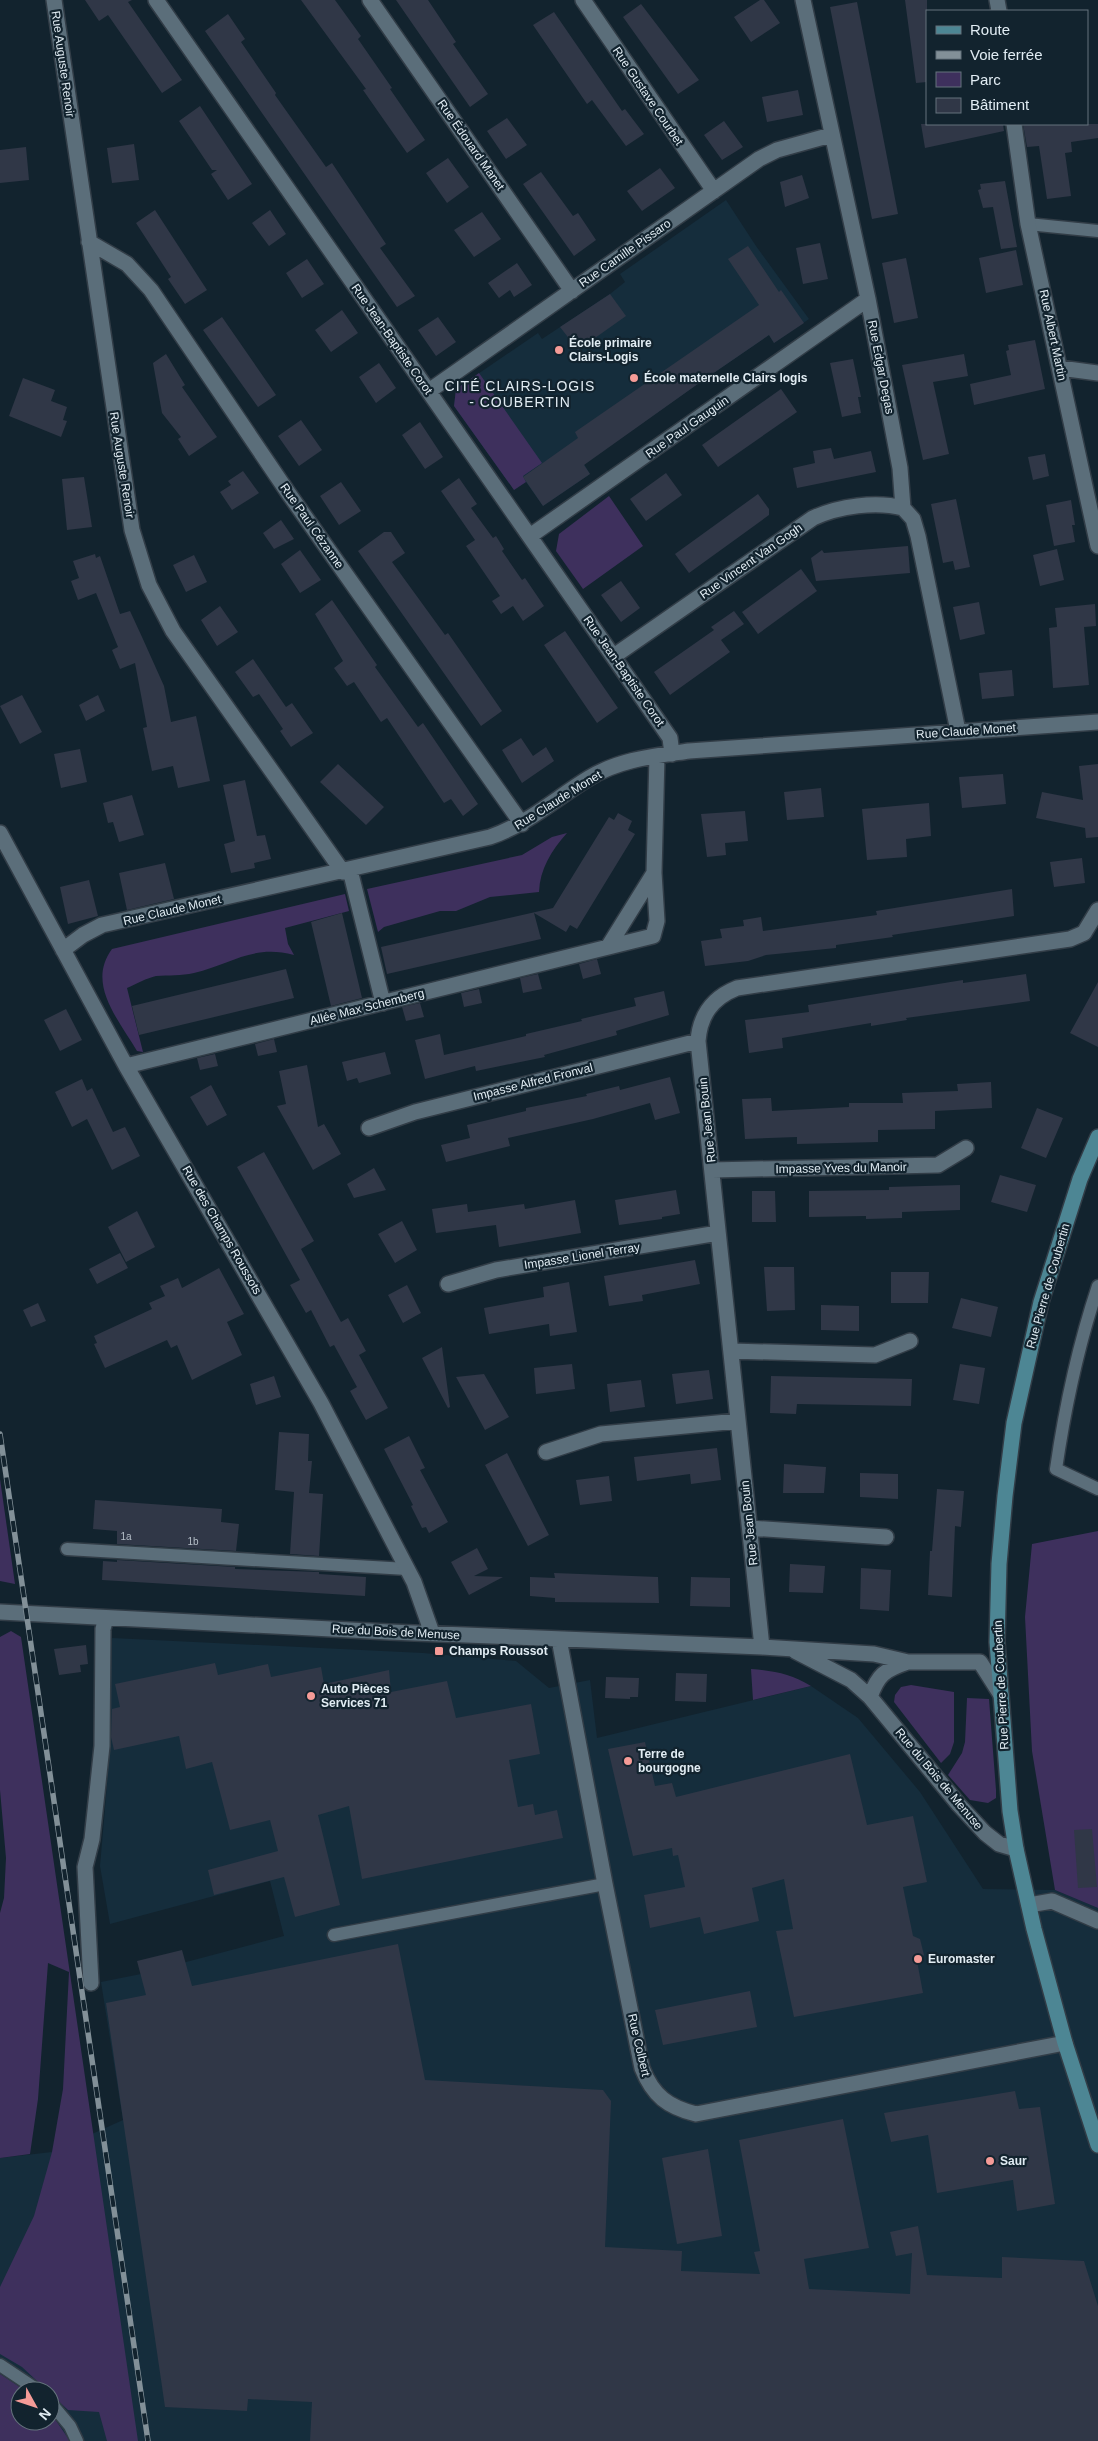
<svg xmlns="http://www.w3.org/2000/svg" width="1098" height="2441" font-family="Arial,sans-serif">
<style>
.built{fill:#152d3c;fill-rule:evenodd}
.green{fill:#3e305d}
.building{fill:#303747}
.lines{fill:none;stroke-linecap:round;stroke-linejoin:round}
.lane-casing{stroke:#323d47;stroke-width:15}
.street-casing{stroke:#323d47;stroke-width:18}
.secondary-casing{stroke:#323d47;stroke-width:18}
.lane{stroke:#5b6e7a;stroke-width:12}
.street{stroke:#5b6e7a;stroke-width:15}
.secondary{stroke:#4d8694;stroke-width:15}
.rail-casing{stroke:#829098;stroke-width:5.5}
.rail{stroke:#12232e;stroke-width:4;stroke-dasharray:11;stroke-linecap:butt}
.poi-dot{fill:#f59b97;stroke:#12232e;stroke-width:2}
.labels{text-anchor:middle;stroke-width:4.5;stroke-linejoin:round;paint-order:stroke}
.number-label{font-size:10px;fill:#b5bfc8}
.street-label{font-size:12px;fill:#e1ecf3;stroke:#12232e}
.poi-label{font-size:12px;font-weight:bold;fill:#e1ecf3;stroke:#12232e;text-anchor:start}
.neighbourhood-label{font-size:14px;letter-spacing:1px;fill:#e1ecf3;stroke:#12232e}
</style>
<rect width="100%" height="100%" fill="#12232e"/>
<path class="built" d="M726 200 756 246 809 319 774 343 769 335 702 381 584 464 590 474 543 506 526 482 514 490 454 406 456 389 538 333 542 339 610 294 625 282 620 274Z
M112 1638 423 1653 516 1661 549 1688 590 1680 597 1738 811 1686 858 1718 920 1792 983 1889 1055 1890 1098 1908V2441H0V2158L52 2152 123 2120 101 1982 141 1974 284 1936 270 1881 110 1924 100 1866 107 1785ZM20 2391H50V2421H20Z"/>
<path class="green" d="M479 373 542 463 523 476 526 482 514 490 454 406 456 389Z
M609 496 643 546 583 589 556 551 559 534Z
M567 833C551 851 540 869 539 892L490 897 456 911H440L384 927 378 932 367 889 522 855 552 837Z
M345 894 349 911 285 928 288 944 294 955C253 944 231 964 194 973 181 976 169 975 156 976 147 978 136 984 127 988L143 1052 137 1051C119 1020 86 984 112 949Z
M0 1479 15 1584 0 1581Z
M1098 1531V1908L1055 1890 1032 1751 1025 1617 1032 1544Z
M11 1631 21 1637 138 2441H107L99 2412 68 2410 22 2367 0 2354V2287L34 2216 52 2152 63 2089 69 1972 48 1963 38 2099 30 2154 0 2158V1913L4 1898 6 1858 0 1790V1637Z
M751 1669C775 1671 791 1674 811 1686L753 1700Z
M911 1685 954 1692V1742L950 1754 941 1763 894 1702 895 1695 901 1687Z
M967 1698 989 1699 996 1790V1798L988 1803 970 1800 948 1775 962 1753 965 1742Z
M0 2374 26 2391H20V2421H50V2412L70 2441H0Z"/>
<path class="building" d="M85 0H132L128 2 182 80 162 93 108 15 99 21Z
M301 0H335L361 36 358 39 392 88 390 89 425 140 407 153 363 90 366 89Z
M396 0H428L456 42 453 44 488 94 470 107Z
M760 0H764L780 23 751 42 734 17Z
M905 0H927V82L916 83Z
M857 2 898 214 872 219 830 7Z
M641 4 699 80 678 94 623 17Z
M554 12 622 111 625 109 644 134 626 146 592 100 587 104 533 25Z
M228 14 245 39 241 42 276 93 275 95 326 167 332 163 386 244 380 248 415 296 397 307 205 31Z
M798 90 803 115 767 122 762 97Z
M200 106 252 184 228 200 211 174 217 170H212L179 121Z
M507 118 527 145 506 159 487 131Z
M724 121 743 147 722 160 704 135Z
M921 124H1003L1004 131 925 148Z
M1023 124H1098V138L1071 142 1072 152 1065 153 1071 196 1047 199 1039 146 1027 147Z
M134 144 139 180 112 183 107 148Z
M26 147 29 180 0 183V150Z
M448 158 469 187 447 203 426 173Z
M660 168 675 188 642 211 627 191Z
M541 172 573 216 578 213 596 240 574 256 523 184Z
M802 175 809 198 785 207 780 182Z
M1005 181 1017 247 1001 249 993 207 983 208 978 190 981 189 980 184Z
M155 210 207 290 185 304 168 279 171 277 136 223Z
M270 210 286 234 269 246 252 223Z
M482 212 501 239 474 257 454 230Z
M820 243 828 279 803 284 796 248Z
M748 246 779 292 781 290 804 323 774 343 769 335 702 381 584 465 590 474 543 506 523 477 578 438 575 432 759 305 728 259Z
M1016 250 1023 285 986 293 979 258Z
M906 258 918 318 894 323 882 263Z
M307 259 324 284 302 298 286 273Z
M517 263 532 285 514 297 510 290 499 298 488 283Z
M610 294 626 316 578 350 560 327Z
M342 310 358 333 331 352 315 330Z
M222 317 276 395 258 407 203 330Z
M438 317 456 342 436 356 418 330Z
M1035 340 1045 389 974 405 970 384 1011 375 1006 351 1009 350 1008 345Z
M166 354 185 385 182 387 217 437 189 456 178 439 181 437 162 413 153 363Z
M964 354 968 376 933 382 949 454 923 460 902 365Z
M853 359 861 397H858L861 413 842 417 830 363Z
M379 363 396 388 376 403 359 377Z
M23 378 55 390 51 401 67 407 63 420 67 421 61 437 9 416Z
M781 389 797 412 718 467 702 445Z
M301 420 322 450 299 466 278 436Z
M420 422 443 457 425 469 402 435Z
M831 448 834 459 871 451 876 472 797 488 793 468 815 463 813 451Z
M1045 454 1049 476 1033 480 1028 457Z
M243 471 259 493 232 510 220 492 231 485 228 481Z
M666 473 682 495 646 521 630 499Z
M84 477 92 527 67 530 62 479Z
M459 478 477 504 471 508 493 538 496 536 504 549 502 551 522 580 525 578 544 606 523 621 513 606 501 614 492 601 500 596 466 546 475 540 441 491Z
M341 482 361 511 339 525 320 496Z
M758 494 769 509V515L689 573 675 554Z
M956 499 970 567 955 570 953 561 943 563 931 504Z
M1071 500 1075 525H1072L1075 542 1054 546 1046 505Z
M281 520 294 539 274 549 263 533Z
M384 532H391L405 553 392 562 445 635 448 633 502 711 481 726 358 551Z
M908 546 910 573 816 581 811 558 822 550 824 553Z
M1057 549 1064 580 1040 586 1033 555Z
M300 550 321 580 300 593 281 564Z
M95 554 96 558 100 556 120 614 130 611 142 637 164 686 171 722 196 716 210 781 178 788 173 766 152 771 143 728 147 727 135 663 120 669 112 650 118 647 96 593 78 600 71 581 79 578 73 561Z
M194 555 207 582 186 592 173 565Z
M801 569 817 591 758 634 742 612Z
M621 581 640 608 621 622 601 595Z
M332 600 377 665 375 667 418 727 423 723 478 804 463 816 451 799 444 803 387 718 381 722 354 682 347 686 334 668 343 661 315 614Z
M979 602 985 634 960 640 953 607Z
M1095 604 1096 626 1084 627 1089 685 1053 688 1049 628 1057 627 1055 608Z
M220 606 238 632 217 646 201 620Z
M734 611 744 624 721 640 730 652 670 695 654 672 714 630 711 627Z
M565 631 618 708 597 723 544 645Z
M253 659 286 707 292 703 313 733 291 747 280 731 283 729 259 694 253 697 235 672Z
M1012 670 1014 696 982 699 979 673Z
M22 695 42 732 20 744 0 706Z
M98 695 105 711 86 721 79 705Z
M521 738 533 756 546 747 554 761 522 783 502 750Z
M80 749 87 782 61 788 54 754Z
M338 764 384 807 366 825 320 782Z
M1098 764V837L1086 838 1085 828 1036 818 1042 792 1083 800 1079 766Z
M1003 774 1006 804 962 808 959 777Z
M245 780 257 836 265 835 271 859 254 863 255 868 231 873 224 844 235 841 223 785Z
M821 788 824 817 787 820 784 792Z
M132 795 144 835 119 842 113 822 108 823 103 803Z
M929 803 931 836 906 839 907 857 867 860 862 809Z
M745 811 748 841 725 843 726 855 707 857 701 814Z
M618 813 632 821 628 830 635 834 577 929 570 925 566 932 534 913 541 939 387 974 381 947 553 908 609 817 614 820Z
M1082 858 1085 883 1054 887 1050 862Z
M165 863 174 899 127 910 119 873Z
M89 880 98 916 68 924 60 887Z
M1012 889 1014 916 892 935 893 937 836 945V948L766 955 748 961 705 966 701 941 722 938 720 929 744 926 743 920 761 917 763 931 877 915 876 911Z
M342 913 362 998 331 1006 311 922Z
M597 959 601 974 583 979 579 964Z
M286 969 294 998 139 1035 132 1006Z
M538 974 542 989 523 993 520 978Z
M1026 974 1030 1001 906 1018 907 1020 871 1026V1023L782 1038 783 1048 749 1053 745 1020 809 1012 808 1005 963 980V983Z
M1098 982V1047L1070 1033Z
M479 989 482 1003 464 1007 461 993Z
M664 991 669 1015 616 1031 617 1035 544 1055 545 1057 476 1071 475 1066 425 1079 415 1040 440 1034 444 1055 526 1036V1034L582 1021 581 1019 636 1006 634 998Z
M420 1003 424 1017 406 1021 402 1007Z
M66 1009 82 1040 60 1051 44 1020Z
M274 1039 277 1052 258 1056 255 1044Z
M385 1052 391 1074 359 1083 357 1078 347 1081 342 1062Z
M215 1054 218 1066 200 1070 197 1058Z
M307 1065 318 1127 324 1124 341 1154 313 1170 277 1106 286 1104 279 1071Z
M670 1077 680 1113 655 1120 650 1103 593 1119 508 1138 510 1146 446 1162 441 1145 470 1138 467 1125 526 1111V1108L587 1096 586 1094 619 1086 620 1090Z
M82 1079 87 1091 92 1088 113 1132 125 1127 140 1156 112 1170 87 1119 72 1127 55 1092Z
M991 1082 992 1108 935 1111V1129L878 1130V1142L797 1144V1137L745 1139 742 1099 771 1098 772 1111 849 1107V1103H903L902 1093 958 1091 957 1084Z
M211 1085 227 1115 207 1126 190 1097Z
M1037 1108 1063 1118 1046 1158 1021 1148Z
M264 1152 314 1241 301 1249 341 1322 348 1318 366 1351 359 1355 388 1408 366 1420 350 1391 357 1387 334 1345 330 1347 311 1310 306 1313 290 1285 300 1280 237 1167Z
M374 1168 386 1190 354 1198 347 1184Z
M1000 1175 1036 1185 1027 1212 991 1202Z
M960 1185V1210L902 1212V1218L866 1219V1216L809 1217V1191L889 1190V1187Z
M676 1190 680 1214 662 1217V1219L619 1225 615 1200Z
M752 1191H775L776 1222H752Z
M575 1200 581 1233 499 1247 496 1225 436 1233 432 1209 467 1204 468 1212 524 1204 525 1209Z
M137 1211 155 1247 126 1262 108 1227Z
M402 1221 417 1250 395 1263 378 1234Z
M120 1253 128 1268 97 1284 89 1269Z
M695 1260 700 1284 642 1295 643 1301 609 1306 604 1276Z
M764 1267H794L795 1310 767 1311Z
M219 1268 244 1314 227 1322 242 1355 192 1380 177 1345 171 1348 167 1340 105 1368 94 1344 97 1343 94 1336 152 1309 149 1303 165 1296 160 1286 178 1278 182 1288Z
M891 1272H929L928 1303H891Z
M569 1282 577 1332 550 1336 549 1324 489 1334 484 1308 544 1297 543 1287Z
M407 1285 421 1313 403 1323 388 1295Z
M961 1298 998 1307 991 1337 952 1328Z
M38 1303 46 1321 31 1327 23 1310Z
M821 1305 859 1306V1331L821 1330Z
M442 1347 450 1407 448 1408 422 1358Z
M572 1364 575 1389 536 1394 534 1368Z
M960 1364 985 1368 979 1404 953 1400Z
M709 1370 713 1399 676 1404 672 1374Z
M484 1374 509 1417 485 1430 456 1377Z
M274 1376 281 1397 256 1405 250 1384Z
M771 1376 912 1379 911 1406 797 1404 796 1414 770 1413Z
M641 1380 645 1407 610 1412 607 1384Z
M279 1432 309 1434 308 1461H312L309 1493 323 1494 319 1556 290 1554 294 1492 275 1490Z
M409 1436 425 1468 420 1470 448 1522 429 1533 426 1527 422 1528 411 1506 413 1505 384 1449Z
M717 1448 721 1480 691 1484 690 1474 637 1481 634 1457Z
M507 1453 549 1535 528 1546 485 1465Z
M784 1464 826 1467 824 1493H783Z
M860 1473 898 1474V1499L860 1497Z
M609 1476 612 1501 580 1505 576 1480Z
M937 1489 964 1491 961 1527 955 1526 952 1597 928 1595 930 1551H932Z
M95 1500 222 1509 221 1522 239 1524 236 1551 117 1544V1531L93 1529Z
M477 1548 488 1569 474 1576 503 1577 469 1595 451 1562Z
M117 1560 235 1567V1569L319 1572V1574L366 1577 365 1596 102 1580 103 1561 117 1562Z
M790 1564 825 1566 823 1593 789 1592Z
M861 1568 891 1570 889 1611 860 1609Z
M554 1573 658 1577 659 1603 555 1602V1598L530 1596V1577L555 1578Z
M691 1577 730 1578V1607L690 1606Z
M86 1645 88 1664 80 1665 81 1672 59 1675 54 1649Z
M215 1663 218 1675 268 1664 271 1677 321 1667 324 1684 389 1670 391 1692 447 1681 456 1718 531 1704 540 1754 509 1760 518 1807 533 1804 535 1815 557 1810 563 1838 362 1879 349 1806 318 1815 340 1905 295 1917 284 1877 214 1895 208 1870 278 1851 270 1820 230 1830 212 1762 186 1769 179 1736 114 1750 111 1737 112 1709 120 1707 115 1684Z
M676 1673 707 1674 706 1702 675 1701Z
M606 1677 639 1678 638 1697H630V1699L605 1698Z
M645 1742 655 1786 672 1783 676 1797 850 1754 867 1825 913 1816 927 1882 903 1887 913 1936 920 1939 924 1955 917 1961 923 1993 794 2017 776 1931 793 1929 784 1879 752 1888 759 1921 704 1934 700 1917 650 1928 644 1895 685 1887 678 1855 673 1856 672 1848 633 1856 608 1749Z
M1092 1829 1097 1887 1078 1888 1074 1830Z
M398 1944 425 2080 603 2090 611 2101 605 2247 682 2251 681 2271 760 2274 754 2252 760 2251 739 2140 843 2119 869 2248 804 2259 809 2289 910 2294 912 2253 896 2256 890 2232 918 2226 927 2275 1002 2278V2257L1084 2261 1098 2306V2441H310L312 2402 248 2399 247 2411 165 2407 106 2003 146 1995 137 1961 182 1950 192 1986Z
M750 1991 757 2027 663 2045 655 2010Z
M1015 2091 1019 2109 1040 2107 1055 2204 1017 2211 1013 2180 937 2193 928 2135 891 2142 884 2113Z
M708 2149 722 2236 677 2244 662 2158Z"/>
<g class="lines">
<defs>
<path id="lane" d="M1028 224 1098 231
M1098 1286C1078 1346 1065 1407 1056 1469L1098 1489
M67 1549 407 1569
M334 1935 605 1884
M0 2365 39 2391
M50 2402 70 2426 77 2441"/>
<path id="street" d="M54 0 132 530 149 585 173 631 343 872
M156 0 670 738 672 754
M370 0 572 291
M583 0 714 191
M803 0 868 299 900 468 903 508 913 519 918 536 958 731
M997 0 999 11
M1014 124 1028 224 1098 546
M89 242 127 264 151 290 289 494 522 824
M1060 368 1098 373
M429 391 759 159 777 150 831 135
M530 536 868 299
M614 656 813 518C839 506 876 501 903 508
M0 833 126 1066 321 1403 414 1582 432 1633
M350 870 383 1003
M608 947 654 873
M63 950 83 935 102 925 490 837C528 824 556 798 589 778 620 759 655 756 689 751L1098 722
M126 1066 653 936 657 921 654 873 657 756
M369 1128 415 1112 698 1041
M712 1170 938 1165 966 1148
M448 1284 496 1270 718 1233
M731 1351 875 1355 910 1341
M546 1452 601 1434 738 1421
M750 1528 886 1537
M0 1612 389 1632 762 1647 874 1654 908 1662H980
M559 1639 605 1884 642 2068C653 2096 668 2107 696 2114L1065 2043
M762 1647 698 1041C700 1015 712 998 737 988L1070 939 1084 933 1098 910
M795 1651 851 1680 870 1697 959 1805 985 1833 999 1844 1016 1849
M980 1662 1001 1695
M870 1697C878 1675 884 1670 908 1662
M1029 1905 1052 1901 1098 1921
M91 1983 85 1867 92 1839 102 1746 103 1629 106 1618"/>
<path id="secondary" d="M1098 1137 1080 1179 1041 1302 1014 1423 1005 1496 999 1564 997 1642 1010 1811 1016 1849 1034 1929 1065 2043 1098 2145"/>
</defs>
<use href="#lane" class="lane-casing"/>
<use href="#street" class="street-casing"/>
<use href="#secondary" class="secondary-casing"/>
<use href="#lane" class="lane"/>
<use href="#street" class="street"/>
<use href="#secondary" class="secondary"/>
<defs>
<path id="rail" d="M0 1434 148 2441"/>
</defs>
<use href="#rail" class="rail-casing"/>
<use href="#rail" class="rail"/>
</g>
<g class="poi-dot">
<circle cx="559" cy="350" r="5"/>
<circle cx="634" cy="378" r="5"/>
<rect x="434" y="1646" width="10" height="10" rx="2.5"/>
<circle cx="311" cy="1696" r="5"/>
<circle cx="628" cy="1761" r="5"/>
<circle cx="918" cy="1959" r="5"/>
<circle cx="990" cy="2161" r="5"/>
</g>
<g class="labels">
<g class="number-label">
<text x="126" y="1540">1a</text>
<text x="193" y="1545">1b</text>
</g>
<g class="street-label">
<text transform="translate(63 64) rotate(82)" y="4">Rue Auguste Renoir</text>
<text transform="translate(648 96) rotate(56)" y="4">Rue Gustave Courbet</text>
<text transform="translate(471 145) rotate(55)" y="4">Rue Édouard Manet</text>
<text transform="translate(625 253) rotate(-35)" y="4">Rue Camille Pissaro</text>
<text transform="translate(1053 335) rotate(78)" y="4">Rue Albert Martin</text>
<text transform="translate(392 339) rotate(55)" y="4">Rue Jean-Baptiste Corot</text>
<text transform="translate(881 367) rotate(79)" y="4">Rue Edgar Degas</text>
<text transform="translate(687 427) rotate(-35)" y="4">Rue Paul Gauguin</text>
<text transform="translate(122 465) rotate(81)" y="4">Rue Auguste Renoir</text>
<text transform="translate(312 526) rotate(55)" y="4">Rue Paul Cézanne</text>
<text transform="translate(751 561) rotate(-35)" y="4">Rue Vincent Van Gogh</text>
<text transform="translate(624 671) rotate(55)" y="4">Rue Jean-Baptiste Corot</text>
<text transform="translate(966 731) rotate(-4)" y="4">Rue Claude Monet</text>
<text transform="translate(558 800) rotate(-32)" y="4">Rue Claude Monet</text>
<text transform="translate(172 910) rotate(-13)" y="4">Rue Claude Monet</text>
<text transform="translate(367 1007) rotate(-14)" y="4">Allée Max Schemberg</text>
<text transform="translate(533 1082) rotate(-14)" y="4">Impasse Alfred Fronval</text>
<text transform="translate(707 1120) rotate(-96)" y="4">Rue Jean Bouin</text>
<text transform="translate(841 1168) rotate(-1)" y="4">Impasse Yves du Manoir</text>
<text transform="translate(222 1230) rotate(60)" y="4">Rue des Champs Roussots</text>
<text transform="translate(582 1256) rotate(-9)" y="4">Impasse Lionel Terray</text>
<text transform="translate(1048 1286) rotate(-74)" y="4">Rue Pierre de Coubertin</text>
<text transform="translate(749 1523) rotate(-96)" y="4">Rue Jean Bouin</text>
<text transform="translate(396 1632) rotate(3)" y="4">Rue du Bois de Menuse</text>
<text transform="translate(1001 1685) rotate(-93)" y="4">Rue Pierre de Coubertin</text>
<text transform="translate(939 1779) rotate(50)" y="4">Rue du Bois de Menuse</text>
<text transform="translate(639 2045) rotate(77)" y="4">Rue Colbert</text>
</g>
<g class="poi-label">
<text x="569" y="347">École primaire<tspan x="569" dy="14">Clairs-Logis</tspan></text>
<text x="644" y="382">École maternelle Clairs logis</text>
<text x="449" y="1655">Champs Roussot</text>
<text x="321" y="1693">Auto Pièces<tspan x="321" dy="14">Services 71</tspan></text>
<text x="638" y="1758">Terre de<tspan x="638" dy="14">bourgogne</tspan></text>
<text x="928" y="1963">Euromaster</text>
<text x="1000" y="2165">Saur</text>
</g>
<g class="neighbourhood-label">
<text x="520" y="391">CITÉ CLAIRS-LOGIS<tspan x="520" dy="16">- COUBERTIN</tspan></text>
</g>
</g>
<rect x="926" y="10" width="162" height="115" fill="#12232e" stroke="#65737d"/>
<rect x="936" y="26" width="25" height="8" fill="#4d8694" stroke="#65737d"/>
<text x="970" y="35" font-size="15" fill="#e1ecf3">Route</text>
<rect x="936" y="51" width="25" height="8" fill="#829098" stroke="#65737d"/>
<text x="970" y="60" font-size="15" fill="#e1ecf3">Voie ferrée</text>
<rect x="936" y="72" width="25" height="15" fill="#3e305d" stroke="#65737d"/>
<text x="970" y="85" font-size="15" fill="#e1ecf3">Parc</text>
<rect x="936" y="98" width="25" height="15" fill="#303747" stroke="#65737d"/>
<text x="970" y="110" font-size="15" fill="#e1ecf3">Bâtiment</text>
<g transform="translate(35 2406) rotate(130)"><circle r="24" fill="#12232e" stroke="#65737d"/>
<path d="M0-4L9 19L0 12L-9 19Z" fill="#f59b97"/>
<text y="-8" font-size="14" font-weight="bold" text-anchor="middle" fill="#e1ecf3">N</text>
</g>
</svg>
